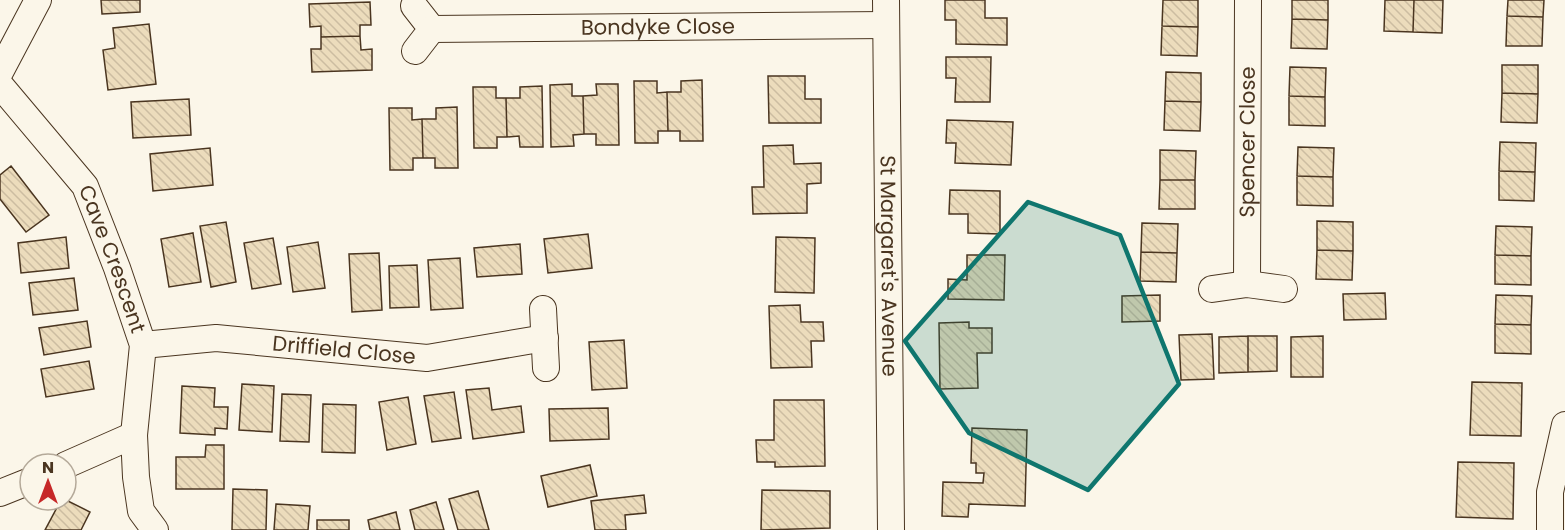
<svg xmlns="http://www.w3.org/2000/svg" width="1565" height="530" font-family="Poppins,sans-serif">
<style>
.building{fill:url(#building-back-hatch);stroke:#4a3520;stroke-width:1.5}
.lines{fill:none;stroke-linecap:round;stroke-linejoin:round}
.street-casing{stroke:#4a3520;stroke-width:28}
.street{stroke:#fbf6e9;stroke-width:26}
.marked{fill:#0f766e;fill-opacity:0.2;stroke:#0f766e;stroke-width:4.5;stroke-linejoin:round}
.labels{text-anchor:middle;stroke-width:4.5;stroke-linejoin:round;paint-order:stroke}
.street-label{font-size:21px;fill:#4a3520;stroke:#fbf6e9}
</style>
<defs>
<pattern id="building-back-hatch" width="6" height="6" patternUnits="userSpaceOnUse" patternTransform="scale(1.5)"><rect width="6" height="6" fill="#ecdcbc"/><path d="M-1 5l2 2M0 0l6 6M5-1l2 2" fill="none" stroke="#ccbda1"/></pattern>
</defs>
<rect width="100%" height="100%" fill="#fbf6e9"/>
<path class="building" d="M101 0H140V12L102 14Z
M945 0H985V18H1007V45L956 44V20H945Z
M1163 0H1198V27L1162 26Z
M1292 0H1328V20L1292 19Z
M1385 0H1414L1413 32 1384 31Z
M1414 0H1443L1442 33 1413 32Z
M1508 0H1544L1543 17 1507 16Z
M370 2 371 25H360V36L321 37V26L310 27 309 4Z
M1507 16 1543 17 1542 46H1506Z
M1292 19 1328 20 1327 49 1291 48Z
M149 24 156 84 108 90 103 50 115 48 113 28Z
M1162 26 1198 27 1197 56 1161 55Z
M360 36 361 50 372 49V70L312 72 311 49H321V37Z
M946 57H991L990 102H955L956 78H946Z
M1502 65H1538V94L1502 93Z
M1290 67 1326 68 1325 97 1289 96Z
M1166 72 1201 73V102L1165 101Z
M768 76H805V99H821V123H769Z
M702 80 703 141H680V131H668L667 92H681V81Z
M634 81H657V93L667 92 668 131H658V143H635Z
M572 84V96H583L584 134 573 135 574 146 551 147 550 85Z
M596 84H618L619 145H596V134H584L583 96 597 95Z
M542 86 543 147H520L519 136 507 137 506 98H520V87Z
M473 87H496V98H506L507 137H497V148H474Z
M1502 93 1538 94 1537 123 1501 122Z
M1289 96 1325 97V126L1289 125Z
M189 99 191 135 133 138 131 102Z
M1165 101 1201 102 1200 131 1164 130Z
M457 107 458 168H435V158H423L422 119H436V108Z
M389 108H412V120L422 119 423 158H413V170H390Z
M947 120 1013 122 1011 165 955 163 956 143H946Z
M1500 142 1536 143 1535 172 1499 171Z
M793 145 794 164 821 163V183L807 184V213L753 214 752 187H764L763 146Z
M1298 147 1334 148 1333 177 1297 176Z
M210 148 213 185 153 191 150 154Z
M1160 150 1196 151 1195 180H1160Z
M11 166 49 215 26 232 0 199V175Z
M1499 171 1535 172 1534 201 1499 200Z
M1297 176 1333 177V206L1297 205Z
M1160 180H1195V209H1159Z
M950 190 1000 191V234L968 233V214H949Z
M1317 221 1353 222V251L1317 250Z
M226 222 236 282 211 287 200 226Z
M1142 223 1178 224 1177 253 1141 252Z
M1496 226 1532 227 1531 256 1495 255Z
M193 233 201 282 169 287 161 239Z
M588 234 592 268 548 273 544 239Z
M66 237 69 268 21 273 18 243Z
M776 237 815 238 814 293 775 292Z
M273 238 281 284 252 289 244 243Z
M318 242 325 288 293 292 287 247Z
M520 244 522 274 477 277 474 248Z
M1317 250 1353 251 1352 280 1316 279Z
M1141 252 1177 253 1176 282 1140 281Z
M379 253 382 310 352 312 349 254Z
M967 255H1005L1004 300 948 299V279L967 280Z
M1495 255 1531 256V285L1495 284Z
M460 258 463 308 431 310 428 260Z
M417 265 419 307 390 308 389 266Z
M74 278 78 310 33 315 29 283Z
M1385 293 1386 319 1344 320 1343 294Z
M1160 295V321L1122 322V296Z
M1496 295 1532 296 1531 325 1495 324Z
M800 305 801 322H823L824 341H811L812 367 771 368 769 306Z
M87 321 91 347 44 355 39 328Z
M969 322V328H992V353H977L978 388 940 389 939 323Z
M1495 324 1531 325V354L1495 353Z
M1212 334 1214 379 1181 380 1179 335Z
M1248 336V372L1219 373V337Z
M1248 336H1277V371L1248 372Z
M1323 336V377H1291V337Z
M624 340 627 388 592 390 589 342Z
M89 361 94 389 46 397 41 369Z
M1472 382 1522 383 1521 436 1470 435Z
M242 384 274 386 272 432 239 430Z
M182 386 215 388 214 407H228L227 429 215 428V435L180 433Z
M489 388 492 410 521 406 524 432 473 439 466 390Z
M454 392 461 438 432 442 424 396Z
M282 394 311 395 309 442 280 441Z
M408 397 416 444 387 450 379 402Z
M774 400H824L825 466 775 467V462H757L756 440H774Z
M323 404 356 405 355 453 322 452Z
M608 408 609 439 550 441 549 409Z
M972 428 1027 430 1025 506 969 504 968 517 942 516 943 482 983 483 984 473H976V463H971Z
M206 445H224V489H176V457H205Z
M1458 462 1514 463 1513 519 1456 517Z
M590 465 597 496 548 507 541 476Z
M233 489 267 490 266 530H232Z
M762 490 830 491V528L761 530Z
M478 491 489 530H458L449 499Z
M644 495 646 513 625 515 626 530H595L591 501Z
M61 500H66L90 512 81 530H45Z
M436 502 444 530H415L410 510Z
M276 504 310 506 308 530H274Z
M396 512 400 530H370L368 520Z
M317 520H349V530H317Z"/>
<g class="lines">
<defs>
<g id="street">
<path id="s1" d="M886 0 891 530"/>
<path d="M414 6 432 29 415 51"/>
<path id="s2" d="M432 29 886 25"/>
<path d="M0 72 38 0"/>
<path id="s3" d="M0 85 85 186 117 268 143 345 134 435 136 477 141 511 155 530"/>
<path id="s4" d="M1247 284 1248 0"/>
<path d="M1212 289 1247 284 1284 289"/>
<path d="M543 309 546 368"/>
<path id="s5" d="M143 345 216 338 427 358 545 338"/>
<path d="M66 465 134 435"/>
<path d="M0 493 30 481"/>
<path d="M1550 530V492L1565 425"/>
</g>
</defs>
<use href="#street" class="street-casing"/>
<use href="#street" class="street"/>
</g>
<path class="marked" d="M1028 202 1120 235 1179 384 1088 490 969 433 905 341Z"/>
<g class="labels">
<g class="street-label">
<text dy="7" stroke="none"><textPath href="#s2" startOffset="226">Bondyke Close</textPath></text>
<text dy="7" stroke="none"><textPath href="#s4" startOffset="142">Spencer Close</textPath></text>
<text dy="7" stroke="none"><textPath href="#s3" startOffset="210">Cave Crescent</textPath></text>
<text dy="7" stroke="none"><textPath href="#s1" startOffset="266">St Margaret's Avenue</textPath></text>
<text dy="7" stroke="none"><textPath href="#s5" startOffset="202">Driffield Close</textPath></text>
</g>
</g>
<g transform="translate(48 482)"><circle r="28" fill="#fbf6e9" stroke="#b4a999" stroke-width="1.5"/>
<path d="M0-4.5L10 22L0 15L-10 22Z" fill="#c62828"/>
<text y="-9" font-size="16" font-weight="bold" text-anchor="middle" fill="#4a3520">N</text>
</g>
</svg>
